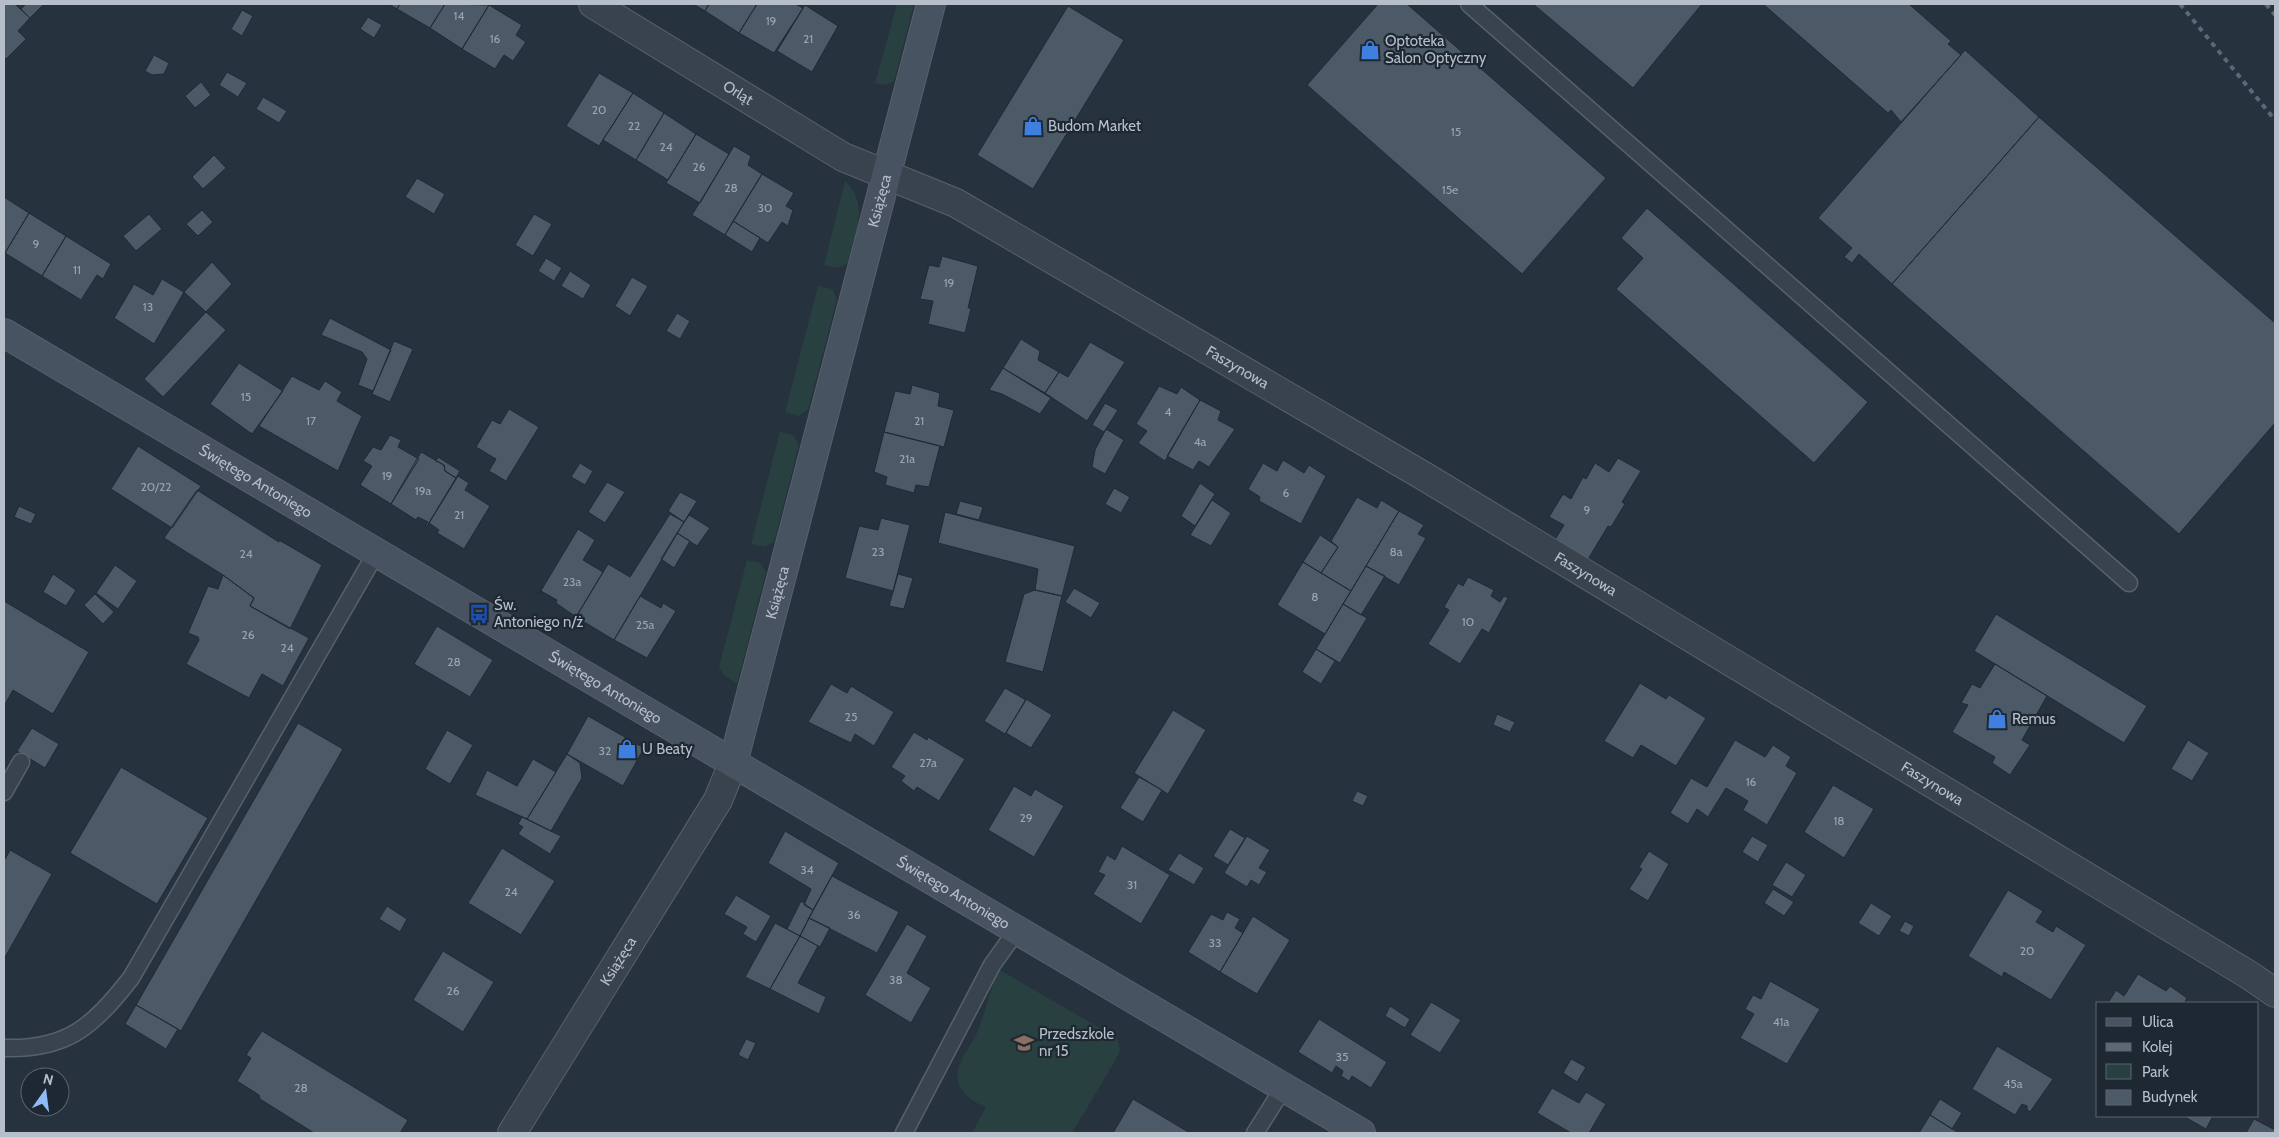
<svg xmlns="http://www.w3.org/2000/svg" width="2279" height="1137" font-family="Cabin,sans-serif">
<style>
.green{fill:#294040}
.building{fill:#4c5967;stroke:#202a35}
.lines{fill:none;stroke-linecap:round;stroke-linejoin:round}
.lane-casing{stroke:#57616c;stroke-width:19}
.street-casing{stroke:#57616c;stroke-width:30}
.secondary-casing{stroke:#57616c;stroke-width:30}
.lane{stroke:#39434e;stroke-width:16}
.street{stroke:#39434e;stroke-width:28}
.secondary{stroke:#485361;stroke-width:28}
.rail{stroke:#5c6875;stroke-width:4;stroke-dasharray:5 5;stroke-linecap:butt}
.labels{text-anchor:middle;stroke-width:4.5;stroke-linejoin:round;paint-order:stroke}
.number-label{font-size:12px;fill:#9ca5b0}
.poi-label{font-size:15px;fill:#b6bec9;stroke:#1e2833;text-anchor:start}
.street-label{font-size:15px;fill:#b6bec9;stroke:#1e2833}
</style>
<rect width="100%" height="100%" fill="#26323e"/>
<path class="green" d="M897 4H914L894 81 886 85 875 83Z
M845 181C871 205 854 235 847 264L837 268 824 265Z
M818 286 832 289 837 299 808 410 799 416 785 412Z
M780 432 793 435 799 445 774 542 764 547 751 544Z
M747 560 760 563 766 572 737 684 724 675 719 667Z
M998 969 1117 1038 1120 1050 1115 1061 1072 1133H972L986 1107C966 1099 949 1084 962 1059 967 1049 975 1039 979 1028 986 1009 991 988 998 969Z"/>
<path class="building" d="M4 4H15L30 18 18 31 26 39 6 59 4 57Z
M26 4H44L30 18 21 9Z
M389 4H400L397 9Z
M400 4H445L430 28 397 9Z
M445 4 489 5 462 49 430 28Z
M693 4H709L705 11Z
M709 4H757L739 33 705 11Z
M757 4H795L803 8 774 53 739 33Z
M1378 4H1407L1606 178 1522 274 1307 85Z
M1533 4H1702L1633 88Z
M1763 4H1909L1951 41 1948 44 1961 55 1901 122 1891 110 1888 113Z
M489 5 522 25 516 35 526 42 513 61 504 55 495 69 462 49Z
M805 5 838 26 812 72 777 51Z
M1068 6 1124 40 1033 189 977 155Z
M242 10 253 16 242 36 231 29Z
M368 17 382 25 374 38 360 29Z
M1965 50 2039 117 1892 284 1859 254 1852 263 1844 257 1852 248 1818 218Z
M154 55 169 63 164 74 152 75 145 71Z
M227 72 247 83 238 97 219 85Z
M599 73 633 93 599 146 566 126Z
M201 82 211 95 195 108 185 96Z
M633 93 664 113 636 160 603 140Z
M263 97 287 111 279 123 256 109Z
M664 113 696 134 668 180 636 160Z
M2039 117 2275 323V423L2179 534 1892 284Z
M696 134 729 154 700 203 666 183Z
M734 146 751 156 748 165 762 174 725 235 692 215Z
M214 155 226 168 203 189 192 177Z
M762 174 794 193 786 206 793 210 788 226 782 222 768 243 733 221Z
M417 178 445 194 434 214 405 197Z
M4 197 29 213 5 253 4 252Z
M1647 208 1868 402 1814 463 1616 289 1643 258 1621 238Z
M202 210 213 222 198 236 186 224Z
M29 213 66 236 42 276 5 253Z
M149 214 162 229 136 251 123 236Z
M534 214 552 224 533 256 515 245Z
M733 221 760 238 752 252 725 235Z
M66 236 111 264 103 279 97 275 81 300 42 276Z
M942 256 978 266 968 308H971L965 333 928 324 933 301 920 299 929 265 939 267Z
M546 258 562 268 554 281 538 271Z
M212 262 232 284 206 312 184 292Z
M570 271 591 285 583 299 561 286Z
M632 277 648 286 630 316 615 306Z
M162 279 184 292 154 344 114 318 134 284 153 295Z
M206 312 226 330 163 397 144 379Z
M677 313 690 321 680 339 666 331Z
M330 318 391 350 373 391 358 385 367 359 362 352 321 335Z
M1021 339 1040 351 1038 360 1059 372 1045 393 1003 368Z
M394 341 413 349 390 402 372 394Z
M1090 342 1125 362 1087 421 1045 393 1059 372 1068 377Z
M239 363 283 391 252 434 210 404Z
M1003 368 1051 398 1040 414 1002 394 989 390Z
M292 376 319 390 325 381 342 392 337 401 362 416 338 471 259 426Z
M912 385 940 393 938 406 954 410 944 447 884 432 895 391 910 394Z
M1159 386 1177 394 1181 387 1200 400 1165 461 1138 443 1147 431 1136 424Z
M1200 400 1221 411 1218 420 1235 429 1209 467 1199 461 1193 470 1167 456Z
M1105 403 1118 410 1104 432 1092 425Z
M509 409 539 427 506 481 489 471 496 459 476 447 492 420 500 424Z
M1106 429 1124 440 1105 474 1092 467 1095 450Z
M884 432 940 446 929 487 916 485 914 493 885 485 887 477 874 472Z
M390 435 401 440 398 447 419 459 391 504 360 485 372 466 363 461 373 447 381 450Z
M138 446 201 486 172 528 111 489Z
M421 452 444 465 445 471 456 478 427 526H425L428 522 418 517 416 520 391 504Z
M438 457 460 471 456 478 445 471 444 465 436 461Z
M1618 458 1641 471 1622 502 1625 504 1611 527 1608 526 1584 566 1551 546 1564 525 1549 517 1563 494 1571 499 1583 477 1586 479 1595 463 1609 472Z
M1283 460 1304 473 1309 465 1326 476 1301 524 1259 501 1260 497 1248 489 1263 463 1277 471Z
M580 463 593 471 585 485 571 477Z
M458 476 469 483 465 490 490 506 464 549 437 533 439 530 429 523Z
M607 482 625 492 605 523 588 512Z
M1200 483 1215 494 1195 526 1181 516Z
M1114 488 1130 497 1121 513 1105 504Z
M197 490 279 542V540L322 565 290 629 250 606 254 598 223 575 164 538Z
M680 492 697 501 684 522 668 511Z
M1357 497 1377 508 1381 500 1399 511 1351 591 1321 573 1338 547 1331 541Z
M1212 500 1231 513 1211 546 1190 535Z
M960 501 983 507 979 520 956 514Z
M19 506 36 514 31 524 14 517Z
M1399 511 1424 525 1418 534 1426 538 1399 585 1366 566Z
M945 512 1075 546 1062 596 1035 590 1038 569 938 543Z
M670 514 684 522 614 640 576 617 608 564 630 577Z
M689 515 710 528 697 546 677 533Z
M881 518 910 525 893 591 845 578 859 526 878 530Z
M578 529 595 540 583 560 603 572 576 617 556 603 557 600 541 591 539 594Z
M677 533 690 541 674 568 661 559Z
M1320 535 1338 547 1321 573 1303 562Z
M1303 562 1351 591 1325 634 1277 605Z
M115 565 137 581 118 609 96 593Z
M1366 566 1385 576 1361 615 1343 604Z
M53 574 76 590 66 606 43 592Z
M898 574 913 578 904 609 889 606Z
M223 575 254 598 250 606 309 638 283 686 262 674 249 698 186 664 199 640 198 637 188 633 208 586 218 589Z
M1468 577 1494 590 1491 596 1500 602 1504 596 1508 598 1489 633 1482 629 1460 664 1428 644 1449 610 1444 607 1458 583 1463 586Z
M1074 588 1100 603 1091 618 1065 602Z
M1035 590 1062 596 1043 672 1005 662 1024 594Z
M95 594 114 612 103 624 84 605Z
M640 596 661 608 663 603 676 611 647 658 614 640Z
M4 601 89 652 53 714 13 690 4 706Z
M1343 604 1367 618 1340 663 1316 649Z
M1996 614 2147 706 2124 743 1974 651Z
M437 626 493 660 470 697 414 664Z
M1316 649 1335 661 1321 684 1302 672Z
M1995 664 2047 696 2022 740 2030 745 2010 775 1992 763 1995 757 1952 732 1968 705 1961 703 1972 684 1980 688Z
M1640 683 1666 699 1669 695 1706 718 1676 766 1641 745 1633 758 1604 741Z
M831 684 847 693 851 686 894 712 874 746 855 734 851 743 808 722Z
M1005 688 1026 700 1005 734 984 721Z
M1026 699 1052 715 1031 748 1006 733Z
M1173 710 1206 730 1168 794 1134 773Z
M1497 714 1515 722 1510 732 1493 725Z
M588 716 644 748 623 786 567 754Z
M298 723 343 749 181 1031 136 1005Z
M32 728 59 744 45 768 17 751Z
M447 730 473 745 450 784 425 769Z
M914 732 927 740 928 737 965 759 939 801 917 787 914 791 901 781 905 776 891 767Z
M1735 740 1765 757 1773 745 1791 757 1786 766 1797 773 1767 825 1743 810 1748 801 1726 788 1708 817 1697 809 1688 824 1670 813 1691 778 1707 787Z
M2188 740 2209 753 2192 781 2171 769Z
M567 754 580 763 582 778 551 831 527 819Z
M533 759 556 772 527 819 475 795 487 770 517 786Z
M121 767 208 818 157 904 70 853Z
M1139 777 1162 790 1143 822 1120 808Z
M1833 785 1874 809 1844 858 1804 832Z
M1014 786 1031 796 1035 789 1064 806 1034 857 988 830Z
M1357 791 1368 796 1363 806 1352 801Z
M522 817 561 836 550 854 518 834 523 827 518 824Z
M1230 829 1245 838 1228 865 1213 856Z
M785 831 839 863 813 910 804 905 811 889 768 863Z
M1247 836 1270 850 1259 868 1267 872 1259 885 1251 880 1247 887 1224 873Z
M1752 836 1768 845 1758 862 1742 852Z
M1122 846 1170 875 1141 924 1093 894 1105 875 1098 872 1107 855 1115 860Z
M502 848 555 881 521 935 468 903Z
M10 850 52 874 4 959V861Z
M1649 851 1669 864 1648 901 1629 889 1642 869 1639 867Z
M1179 853 1204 868 1194 885 1168 870Z
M1786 862 1806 875 1792 897 1772 885Z
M832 876 899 912 877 953 809 918Z
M1773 889 1794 902 1784 916 1764 903Z
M2008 890 2043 911 2036 922 2053 932 2056 926 2086 945 2051 1000 2004 972 2002 977 1968 956Z
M736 895 771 916 756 942 743 934 747 927 724 914Z
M801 901 813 910 800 936 787 929Z
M1871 903 1892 916 1879 936 1858 923Z
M387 906 407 919 400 932 379 919Z
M1227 912 1240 919 1235 928 1243 933 1220 972 1188 952 1211 914 1223 920Z
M1253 916 1290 940 1257 994 1220 972Z
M809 918 830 928 820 947 800 936Z
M1905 921 1914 926 1909 936 1899 931Z
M775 923 800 936 770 989 745 977Z
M907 924 927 936 907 973 931 988 911 1023 865 995Z
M800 936 818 946 798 983 826 997 819 1014 770 989Z
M443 951 494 982 463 1032 413 1000Z
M2138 974 2166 991 2170 986 2187 998 2184 1003H2108L2116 990 2124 996Z
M1770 981 1820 1009 1787 1064 1740 1038 1754 1014 1745 1009 1753 995 1761 999Z
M1431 1002 1461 1020 1440 1053 1410 1035Z
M136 1005 178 1029 166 1049 125 1024Z
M1390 1006 1410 1019 1405 1028 1385 1016Z
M1319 1019 1387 1062 1371 1088 1352 1076 1349 1081 1341 1076 1343 1071 1336 1066 1332 1073 1298 1052Z
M262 1031 408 1120 400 1133H314L260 1099 259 1095 237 1081 251 1058 246 1055Z
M746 1039 756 1043 748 1060 738 1055Z
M1997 1046 2053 1079 2030 1112 2027 1109V1106L2022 1104 2015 1115 1972 1089Z
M1571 1059 1586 1067 1577 1082 1563 1073Z
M1552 1088 1579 1103 1586 1092 1606 1104 1589 1133H1571L1537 1113Z
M1133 1099 1190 1133H1113Z
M1940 1099 1962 1113 1952 1129 1930 1115Z
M1930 1115 1959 1133H1919Z
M2186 1116H2213L2206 1129 2185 1117Z
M2254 1119 2275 1130V1133H2246Z"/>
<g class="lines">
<defs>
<path id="lane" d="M1469 4 2129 583
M4 792 21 762
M4 1048C68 1050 93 1026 131 978L376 553
M904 1133 992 965 1017 930
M1255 1133 1284 1087"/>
<g id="street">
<path id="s1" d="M593 4 843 157 956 203 1422 475 2249 975 2275 993"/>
<path id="s2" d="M512 1133 718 800 733 763"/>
</g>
<g id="secondary">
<path id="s3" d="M4 333 1361 1133"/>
<path id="s4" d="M733 763 931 4"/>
</g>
</defs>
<use href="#lane" class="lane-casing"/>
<use href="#street" class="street-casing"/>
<use href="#secondary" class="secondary-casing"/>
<use href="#lane" class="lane"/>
<use href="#street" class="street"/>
<use href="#secondary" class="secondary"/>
<path class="rail" d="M2180 4 2275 120
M2266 4 2275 15"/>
</g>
<defs>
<symbol id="shop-bare" viewBox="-9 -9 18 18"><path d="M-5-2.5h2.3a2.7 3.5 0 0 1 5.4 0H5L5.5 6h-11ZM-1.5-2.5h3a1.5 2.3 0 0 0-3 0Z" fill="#3f7fe0" stroke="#1e2833" stroke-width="2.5" paint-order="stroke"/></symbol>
<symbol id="bus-bare" viewBox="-9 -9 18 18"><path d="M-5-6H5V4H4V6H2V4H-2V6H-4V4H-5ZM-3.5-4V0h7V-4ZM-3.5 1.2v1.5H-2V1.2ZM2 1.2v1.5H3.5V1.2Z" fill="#1a4fb4" stroke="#1e2833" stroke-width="2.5" paint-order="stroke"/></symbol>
<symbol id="school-bare" viewBox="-9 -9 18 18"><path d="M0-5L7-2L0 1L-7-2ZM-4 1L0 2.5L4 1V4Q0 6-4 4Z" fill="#8d6e63" stroke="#1e2833" stroke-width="2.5" paint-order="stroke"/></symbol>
</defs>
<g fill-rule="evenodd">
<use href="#shop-bare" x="1356" y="36" width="28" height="28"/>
<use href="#shop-bare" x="1019" y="112" width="28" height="28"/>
<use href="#bus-bare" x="465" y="600" width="28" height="28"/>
<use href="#shop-bare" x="1983" y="705" width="28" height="28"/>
<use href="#shop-bare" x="613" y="735" width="28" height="28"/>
<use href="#school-bare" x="1010" y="1029" width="28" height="28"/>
</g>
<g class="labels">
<g class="number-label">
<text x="459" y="20">14</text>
<text x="771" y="25">19</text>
<text x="495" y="43">16</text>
<text x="808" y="43">21</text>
<text x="599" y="114">20</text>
<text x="634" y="130">22</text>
<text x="1456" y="136">15</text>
<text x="666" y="151">24</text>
<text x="699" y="171">26</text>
<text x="731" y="192">28</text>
<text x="1450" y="194">15e</text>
<text x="765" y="212">30</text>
<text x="36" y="248">9</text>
<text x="77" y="274">11</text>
<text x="949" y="287">19</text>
<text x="148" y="311">13</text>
<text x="246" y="401">15</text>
<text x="1168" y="416">4</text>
<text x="311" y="425">17</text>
<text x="919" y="425">21</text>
<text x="1200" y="446">4a</text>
<text x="907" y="463">21a</text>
<text x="387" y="480">19</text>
<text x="156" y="491">20/22</text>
<text x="423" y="495">19a</text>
<text x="1286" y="497">6</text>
<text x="1587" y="514">9</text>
<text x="459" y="519">21</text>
<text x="878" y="556">23</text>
<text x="1396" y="556">8a</text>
<text x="246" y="558">24</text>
<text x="572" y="586">23a</text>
<text x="1315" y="601">8</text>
<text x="1468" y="626">10</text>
<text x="645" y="629">25a</text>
<text x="248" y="639">26</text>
<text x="287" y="652">24</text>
<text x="454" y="666">28</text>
<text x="851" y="721">25</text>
<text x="605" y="755">32</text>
<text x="928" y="767">27a</text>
<text x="1751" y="786">16</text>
<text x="1026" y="822">29</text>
<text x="1839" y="825">18</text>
<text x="807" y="874">34</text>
<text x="1132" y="889">31</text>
<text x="511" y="896">24</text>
<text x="854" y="919">36</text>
<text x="1215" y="947">33</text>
<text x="2027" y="955">20</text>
<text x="896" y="984">38</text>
<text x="453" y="995">26</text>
<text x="1781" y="1026">41a</text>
<text x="1342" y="1061">35</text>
<text x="2013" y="1088">45a</text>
<text x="301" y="1092">28</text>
</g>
<g class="poi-label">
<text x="1385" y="46">Optoteka<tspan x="1385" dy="17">Salon Optyczny</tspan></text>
<text x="1048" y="131">Budom Market</text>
<text x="494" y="610">Św.<tspan x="494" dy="17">Antoniego n/ż</tspan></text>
<text x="2012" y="724">Remus</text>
<text x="642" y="754">U Beaty</text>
<text x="1039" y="1039">Przedszkole<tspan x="1039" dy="17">nr 15</tspan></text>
</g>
<g class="street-label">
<text dy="5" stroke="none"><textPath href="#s1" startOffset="170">Orląt</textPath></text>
<text dy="5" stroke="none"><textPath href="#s4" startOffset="581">Książęca</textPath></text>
<text dy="5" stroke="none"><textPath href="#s1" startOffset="741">Faszynowa</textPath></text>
<text dy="5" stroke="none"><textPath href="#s3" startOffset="292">Świętego Antoniego</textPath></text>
<text dy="5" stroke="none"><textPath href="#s1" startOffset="1146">Faszynowa</textPath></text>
<text dy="5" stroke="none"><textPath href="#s4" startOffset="176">Książęca</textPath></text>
<text dy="5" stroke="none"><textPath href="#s3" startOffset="698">Świętego Antoniego</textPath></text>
<text dy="5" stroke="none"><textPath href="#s1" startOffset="1551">Faszynowa</textPath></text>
<text dy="5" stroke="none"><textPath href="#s3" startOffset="1102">Świętego Antoniego</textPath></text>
<text dy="5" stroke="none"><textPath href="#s2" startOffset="202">Książęca</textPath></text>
</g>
</g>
<rect width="2279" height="1137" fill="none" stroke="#b6bec9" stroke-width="10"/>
<rect x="2096" y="1002" width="162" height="115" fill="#1e2833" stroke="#5b646f"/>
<rect x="2106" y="1018" width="25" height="8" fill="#485361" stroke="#5b646f"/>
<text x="2142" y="1027" font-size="15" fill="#b6bec9">Ulica</text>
<rect x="2106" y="1043" width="25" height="8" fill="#5c6875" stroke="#5b646f"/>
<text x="2142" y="1052" font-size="15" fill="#b6bec9">Kolej</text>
<rect x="2106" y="1064" width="25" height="15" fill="#294040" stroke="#5b646f"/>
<text x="2142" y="1077" font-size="15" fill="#b6bec9">Park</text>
<rect x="2106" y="1090" width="25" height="15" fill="#4c5967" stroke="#5b646f"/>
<text x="2142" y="1102" font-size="15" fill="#b6bec9">Budynek</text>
<g transform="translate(45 1092) rotate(14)"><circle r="24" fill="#1e2833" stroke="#5b646f"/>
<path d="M0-4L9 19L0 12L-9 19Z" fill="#8fbcf5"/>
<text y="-8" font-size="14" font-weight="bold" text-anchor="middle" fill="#b6bec9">N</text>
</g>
</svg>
